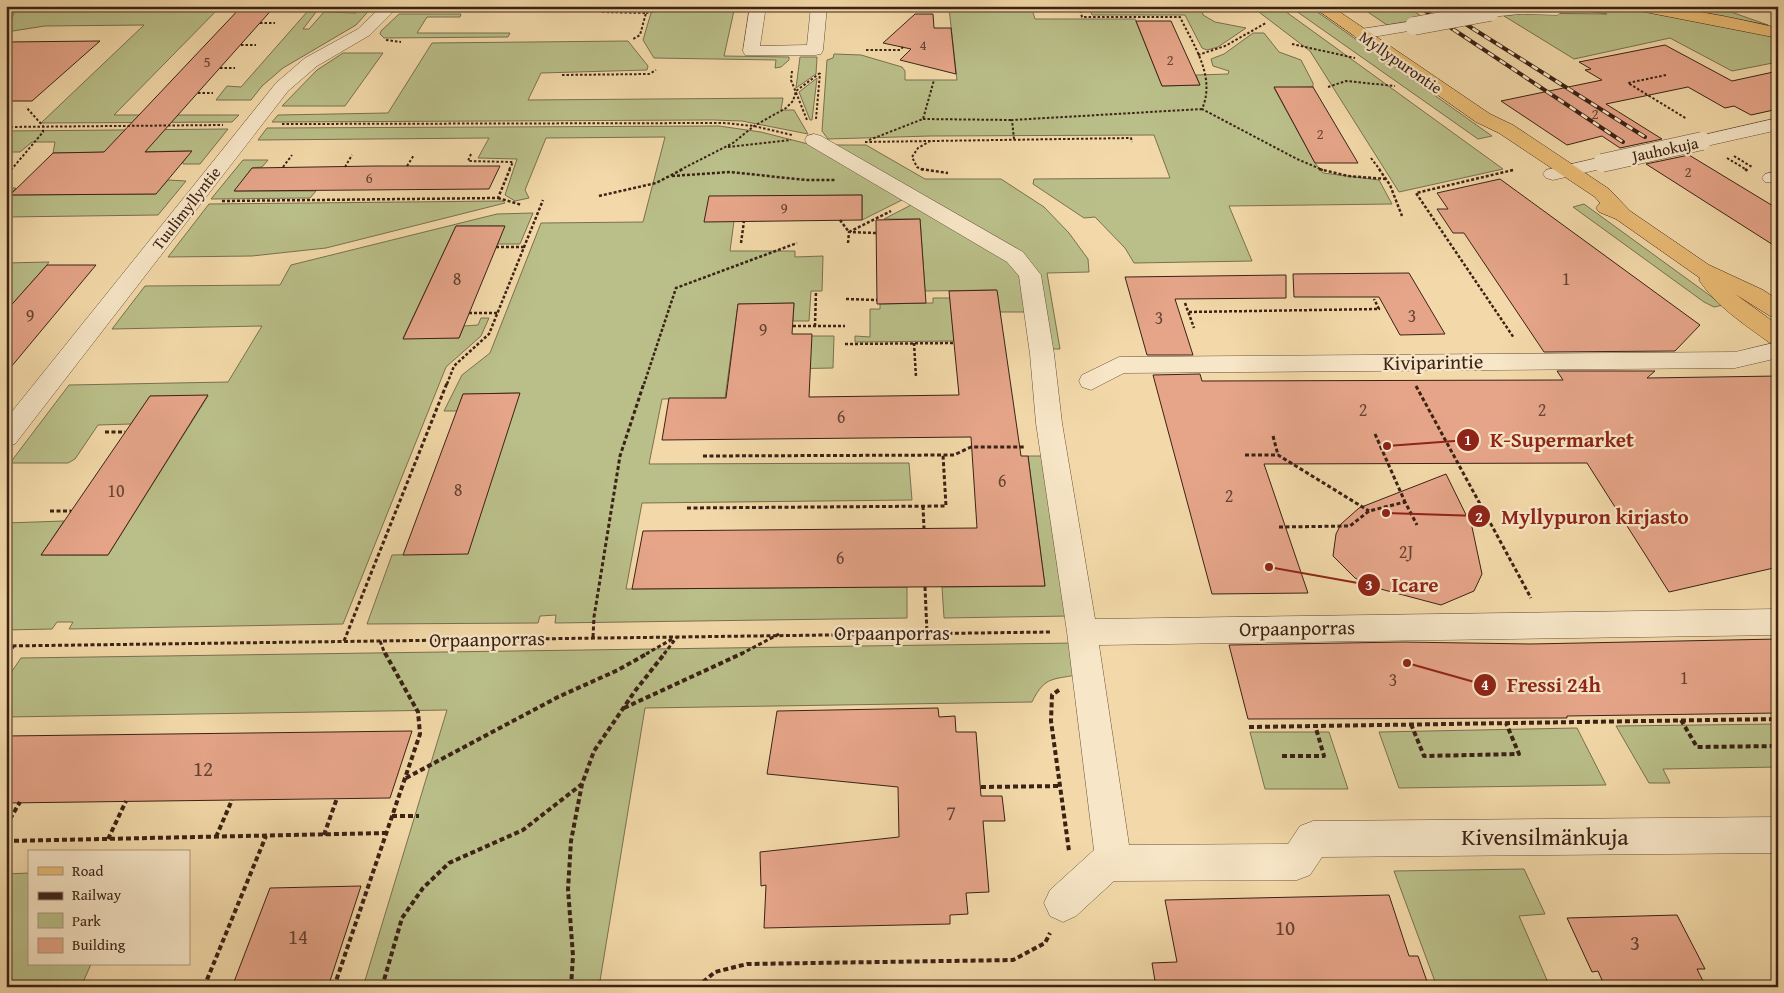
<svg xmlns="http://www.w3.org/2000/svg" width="1784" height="993" font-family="'Gentium Book Plus',serif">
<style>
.green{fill:#babf89;stroke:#7a7050}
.building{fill:#e6a589;stroke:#3b2216}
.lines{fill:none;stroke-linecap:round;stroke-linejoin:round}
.minor-casing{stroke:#69503b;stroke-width:1}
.major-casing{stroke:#3b2216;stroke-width:1}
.highway-casing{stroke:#3b2216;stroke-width:1}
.path-far3{stroke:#3b2216;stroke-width:2;stroke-dasharray:2.5 2;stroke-linecap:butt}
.path-far2{stroke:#3b2216;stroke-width:2.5;stroke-dasharray:3 2;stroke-linecap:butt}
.path-far1{stroke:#3b2216;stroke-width:3;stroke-dasharray:4 2.5;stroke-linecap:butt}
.path{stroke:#3b2216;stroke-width:4;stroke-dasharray:5 3;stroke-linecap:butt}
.minor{fill:#f7e6c7;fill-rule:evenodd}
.major{fill:#eabc74;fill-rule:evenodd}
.highway{fill:#eabc74;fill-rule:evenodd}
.rail-casing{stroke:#3b2216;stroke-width:4}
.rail{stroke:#f7e6c7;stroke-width:2.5;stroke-dasharray:7;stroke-linecap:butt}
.minor-bridge-casing{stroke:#69503b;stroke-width:19;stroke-linecap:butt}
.minor-bridge{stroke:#f7e6c7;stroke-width:18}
.labels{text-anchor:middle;stroke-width:4.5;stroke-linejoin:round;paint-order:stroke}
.far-number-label{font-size:15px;fill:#664333}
.far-street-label{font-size:16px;fill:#3b2216;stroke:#f7e6c7}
.number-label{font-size:18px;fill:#664333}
.street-label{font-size:20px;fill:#3b2216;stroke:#f7e6c7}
.near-number-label{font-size:21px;fill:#664333}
.near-street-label{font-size:24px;fill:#3b2216;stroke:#f7e6c7}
.leader{fill:none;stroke:#8f2418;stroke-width:2}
.callout-dot{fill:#8f2418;stroke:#f7e6c7;stroke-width:2}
.mark-label{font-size:15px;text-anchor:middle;font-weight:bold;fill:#fff}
.callout-label{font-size:21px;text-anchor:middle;font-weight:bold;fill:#8f2418;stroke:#f7e6c7;stroke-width:4.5;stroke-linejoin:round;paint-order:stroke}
</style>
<rect width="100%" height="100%" fill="#f3d9a9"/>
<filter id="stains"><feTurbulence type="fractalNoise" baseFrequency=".004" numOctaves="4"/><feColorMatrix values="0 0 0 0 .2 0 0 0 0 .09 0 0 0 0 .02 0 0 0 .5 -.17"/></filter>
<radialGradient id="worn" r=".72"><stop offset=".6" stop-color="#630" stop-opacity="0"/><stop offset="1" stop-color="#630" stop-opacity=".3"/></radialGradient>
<path class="green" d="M17 6H221L114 115H239L232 122 41 123 144 25 45 26 6 32Z
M362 6H373L356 25 283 68 262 86 251 100H216L227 86 241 87 307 12H316L303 29H309L324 12 356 13Z
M653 6H735L724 56 789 57V60L781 67 775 68 776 60 654 58 643 40Z
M869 6H1031L1035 19H1135L1162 86 1200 85 1196 75 1228 74 1229 71 1213 66 1211 59 1224 54 1253 33H1264L1279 52 1301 60 1313 83V87L1274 88 1315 163 1323 173 1379 180 1392 204 1229 206 1252 261 1134 263 1125 248 1095 217 1084 218 1033 184 1034 179 1170 178 1154 135 930 136 828 139 822 131 827 60 833 58 834 54 861 55 902 67 905 71V80H957L949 8 869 9Z
M1089 6H1210L1202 10 1203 15 1215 22 1246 28 1218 47 1207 50 1202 48 1185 15H1092Z
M1251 6H1278L1503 169 1399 192 1310 51Z
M1289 6H1309L1492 136 1478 139Z
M1359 6H1407L1425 19 1387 25Z
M1555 6H1618L1778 37V62L1732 71 1670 38 1574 59 1504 16 1525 13 1607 14Z
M1660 6H1714L1768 25Z
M399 14H461L460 17H427L417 33H510L508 37 384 38 380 34 381 31Z
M628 41 648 66 647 70 541 73 528 100 783 98 781 110H794L808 134 742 121 713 120 272 122 278 115 388 113 432 43Z
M343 53H383L345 106H282L317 70Z
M800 57H817L816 74 796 88Z
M817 78 812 120H810L799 92Z
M719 126 761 132 812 145 906 198 862 220V195L709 197 734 221 730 251H795V257L823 256 822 291H811L809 321H793L794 303 738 304 725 398 662 399 649 464 909 463 912 500 642 503 626 589 907 587V618L555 623 556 615 540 616 538 623 367 624 392 555 468 553 519 393 463 394 457 411H444L462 375 490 353 541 223 643 222 665 137 546 138 525 190 529 198 515 201 505 195 517 159 478 158 489 138 258 140 267 128Z
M228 129 200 164H183V162L191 151 53 153 55 142H32L20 152H6V131Z
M834 145H866L925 179H1001L1044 207 1069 233 1088 259 1089 272 1047 273 1060 349H1049L1040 282Z
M243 160H268L262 167 252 168 235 191H316L310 198 211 199Z
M168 180 186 181 158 215 6 217V188H16L9 195 155 194Z
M503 201 505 203 326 248 252 256 168 257 209 204Z
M915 203 1017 268 1029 312H1000L996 290 925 291 920 219H884Z
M1584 204 1723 305 1714 307 1704 302 1573 207Z
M533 213 520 244H498L504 226H456L403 338H459L464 326 478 325 481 318H489L481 336 446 367 343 624 69 629 73 622H57L52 629 6 630V523L64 521 41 555H108L208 396H150L131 424 98 425 75 459 68 463H10L69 385 228 382 262 326 112 329 145 286 280 285 291 265 497 214Z
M49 262 47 265 6 311V263Z
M933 298H950L954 341 855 342V336L870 337V309H880V304L933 303Z
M812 336H834L833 368 778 369Z
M1028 456H1043L1070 616 944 618 942 587 1045 586Z
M1075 643 1081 674C1054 680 1045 675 1032 702L645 708 599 987H363L447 710 6 717V680L21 658Z
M1778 724V767L1663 769 1670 783H1649L1616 726Z
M1577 728 1606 785 1399 788 1379 732Z
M1250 732H1329L1348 789H1265Z
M1524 869 1545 914 1519 916 1550 987H1437L1394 871Z
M29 873V964H91L81 987H6V874Z"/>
<path class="building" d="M242 6H275L145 152 192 151 156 194 10 195 53 153 104 152Z
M915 14H933L934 28H951L956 74 900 60 911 49 883 43Z
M1136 21H1171L1200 85 1162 86Z
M100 41 32 101H6V42Z
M1665 45 1732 81 1778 71V109L1751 115 1734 106 1725 108 1688 87 1606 104 1662 139 1620 148 1602 136 1567 145 1501 101 1602 80 1585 70 1591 69 1579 62Z
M1274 87H1313L1358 163H1315Z
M1689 155 1778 209V248L1646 164Z
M376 166H500L489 189 234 191 252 168Z
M1500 179 1700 325 1675 351 1544 352 1464 233H1453L1437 209H1448L1437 193Z
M862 195V220L704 222 709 196Z
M920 219 926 303 877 304 876 220Z
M456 226H505L459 338 403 339Z
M47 265H96L6 373V311Z
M1409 273 1445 334 1400 335 1379 297H1294L1293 274Z
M1286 275V298L1175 299 1193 355H1147L1125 277Z
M997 290 1021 456H1028L1045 586 632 589 643 531 977 528 971 437 662 440 669 398H726L738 304 794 303 792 334H812L809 397 959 395 949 291Z
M1557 371H1655L1647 378 1778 376V567L1669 592 1587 463 1264 464 1308 593 1212 594 1153 375 1200 374 1202 381 1563 380Z
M520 393 468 554 403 555 463 394Z
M208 395 108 555H41L150 396Z
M1446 474 1472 527 1482 574 1474 591 1441 605 1373 587 1355 578 1333 556 1336 534 1341 524 1359 508Z
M1778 639V713L1567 716V718L1248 719 1229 645 1403 642 1531 644Z
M938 708 939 717 955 716 956 732H976L981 796H1002L1005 821H983L989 892 966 893 968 914 950 915V924L764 928 766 885 761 886 760 852 899 837 898 787 767 774 777 711Z
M412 731 390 798 6 803V736Z
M361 886 328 987H232L270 888Z
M1389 895 1409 956H1418L1429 987H1156L1152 963 1177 962 1165 900Z
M1677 915 1705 969H1697L1706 987H1605L1598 971 1592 972 1567 918Z"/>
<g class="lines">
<defs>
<path id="minor" d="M382 6H399L370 35 317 66 288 91 15 444 6 446V419L276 83 305 58 358 29Z
M750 6H766L760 46 807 45 811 6H827L823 50 821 54 815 55H745L743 51Z
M1561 6 1565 10 1557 15 1520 14 1490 17 1482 12 1484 9 1500 6Z
M1414 21 1422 26 1420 29 1361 39 1355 37 1353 34 1355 31 1361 29Z
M1778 118V130L1702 147 1695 145 1693 141 1695 137Z
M814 134 821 136 1023 252 1041 275 1054 354 1062 423 1095 619 1778 609V635L1099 645 1129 845 1288 844 1300 826 1313 821 1778 817V853L1322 857 1310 875 1297 880 1114 881 1076 916 1063 922 1050 916 1044 903 1050 890 1094 850 1067 632 1036 423 1030 354 1019 276 1007 262 807 144 805 140 807 136Z
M1602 157 1609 159 1612 163 1609 167 1553 180 1546 178 1543 174 1546 170Z
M1778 171V183L1765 182 1762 178 1765 174Z
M1778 342V358L1735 368 1124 373 1091 390 1082 387 1079 381 1082 375 1119 357 1735 352Z"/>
<path id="major" d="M1312 6H1331L1490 114 1513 125 1609 189 1630 211 1709 265 1763 290 1778 300V318L1770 316 1735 294 1778 325V345L1770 343C1744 324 1717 307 1699 280L1700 278 1616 219 1599 212 1596 208 1600 203 1595 197 1499 133 1476 122Z"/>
<path id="highway" d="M1632 6C1682 6 1730 17 1778 28V38L1640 11Z"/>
</defs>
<use href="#minor" class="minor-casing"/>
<use href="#major" class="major-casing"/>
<use href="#highway" class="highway-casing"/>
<path class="path-far3" d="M1079 6 1082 17H1180C1194 46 1216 77 1202 109L1297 159 1323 170
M602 12 646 13 640 35 633 39
M6 13 9 6
M646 13 680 6
M260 23H275
M386 40 401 42
M1292 44 1355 58
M241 45H256
M866 50H900L903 47
M1198 55 1225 46 1266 23
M220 68H235
M792 71 791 80 807 120
M562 75 649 74 656 70
M1666 75 1628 83 1687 119
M1328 87 1346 81 1395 86
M198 93H213
M816 119 820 73
M923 119 1012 120
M282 124 724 123 754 126 792 135
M6 127 223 125
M1014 139 1012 120 1202 109
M869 140 923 119 934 80
M865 142 1131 138 1132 142
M728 147 791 140
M471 154 468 161 513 162 509 170
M1734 156 1752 167
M1371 158 1380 170
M1727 158 1747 170
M407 166 414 155
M283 167 292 155
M345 167 352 155
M11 170 43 132V126L26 107
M680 170 733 143 754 126 786 108 793 101 796 91 820 73
M923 170 917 167 912 157 918 148 932 140
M1511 170H1513"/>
<path class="path-far2" d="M921 169 948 173
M1319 169 1348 176 1386 179
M1379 169 1390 185 1402 216
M1745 169 1749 172
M1513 170 1416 193 1514 338
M6 176 12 169
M672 176 730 172 806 180H835
M599 196 656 183 683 169
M498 198 522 205
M222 201 498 198 510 169
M840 220 849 232 891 211
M741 243 744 221
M848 243 849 232 876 233
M496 247H525
M846 299 877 300
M1185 303 1194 328
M1189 312 1379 309 1374 299
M469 313H498
M793 326H845
M815 326 816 291
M914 343 916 377
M845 344 954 343
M447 384 454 366 489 334 543 200
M644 384 676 288 797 243"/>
<path class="path-far1" d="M1416 386 1531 598
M105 432H125
M1375 434 1405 502
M1273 436 1278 455
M1245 455H1278L1369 511
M703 456 954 455 971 447H1025
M923 506 924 529
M687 508 946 506 943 455
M50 511H71
M1279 527 1350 526 1369 511 1405 502 1417 525
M925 587 927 633
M593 637 594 617 620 456 644 383
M344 641 447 383
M380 641 385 654
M6 646 1051 632
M9 654 13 647
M646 654 674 638
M664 654 677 637
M741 654 779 634"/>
<path class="path" d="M6 658 9 653
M1059 690 1052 695 1051 721 1069 851
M624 708 743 653
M1681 720 1697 747 1778 746
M1411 724 1424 756 1519 754 1506 723
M1249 727 1778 719
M1282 756H1324L1315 725
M406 778 558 697 618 670 648 653
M981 787 1060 786
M392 816H419
M6 826 20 802
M324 835 337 798
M216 837 232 800
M108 839 126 801
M6 841 387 833
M204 987 266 836
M334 987 420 734 418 712 385 653
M382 987 402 918 423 888 449 863 523 830 582 784 594 751 635 691 665 653
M571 987 573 956 568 889 571 841 582 784
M697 987 715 972 747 964 1013 960 1045 943 1050 933"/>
<use href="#minor" class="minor"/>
<use href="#major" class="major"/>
<use href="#highway" class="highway"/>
<defs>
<path id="rail" d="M1418 6 1623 142
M1437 6 1645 137"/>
</defs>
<use href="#rail" class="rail-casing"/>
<use href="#rail" class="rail"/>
<defs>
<path id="minor-bridge" d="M1414 26 1490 12
M1602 163 1702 141"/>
</defs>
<use href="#minor-bridge" class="minor-bridge-casing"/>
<use href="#minor-bridge" class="minor-bridge"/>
</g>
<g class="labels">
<g class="far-number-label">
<text x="923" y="50">4</text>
<text x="1170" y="65">2</text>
<text x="207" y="67">5</text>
<text x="1595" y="119">2</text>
<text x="1320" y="139">2</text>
<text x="1688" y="177">2</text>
<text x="369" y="183">6</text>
<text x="784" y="213">9</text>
</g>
<g class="far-street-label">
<text transform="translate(1401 62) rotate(35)" y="6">Myllypurontie</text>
<text transform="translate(1665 149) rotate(-12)" y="6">Jauhokuja</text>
<text transform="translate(186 208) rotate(-52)" y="6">Tuulimyllyntie</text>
</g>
<g class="number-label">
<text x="457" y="285">8</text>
<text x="1566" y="285">1</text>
<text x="30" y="322">9</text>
<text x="1412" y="322">3</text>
<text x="1159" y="324">3</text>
<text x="763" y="336">9</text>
<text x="1363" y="416">2</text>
<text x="1542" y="416">2</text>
<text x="841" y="423">6</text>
<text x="1002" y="487">6</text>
<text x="458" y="496">8</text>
<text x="116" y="497">10</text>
<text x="1229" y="502">2</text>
<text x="1406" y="558">2J</text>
<text x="840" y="564">6</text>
<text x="1684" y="684">1</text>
<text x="1393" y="686">3</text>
</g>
<g class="street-label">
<text transform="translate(1433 362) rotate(-1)" y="7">Kiviparintie</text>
<text transform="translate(1297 628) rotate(-1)" y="7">Orpaanporras</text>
<text x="892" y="640">Orpaanporras</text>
<text transform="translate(487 639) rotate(-1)" y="7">Orpaanporras</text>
</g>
<g class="near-number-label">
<text x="203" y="776">12</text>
<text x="951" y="820">7</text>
<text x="1285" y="935">10</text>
<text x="298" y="944">14</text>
<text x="1635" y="950">3</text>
</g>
<g class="near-street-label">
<text x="1545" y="845">Kivensilmänkuja</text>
</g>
</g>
<path class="leader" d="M1387 446L1468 440M1386 513L1479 516M1269 567L1369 585M1407 663L1485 685"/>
<g class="callout-dot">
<circle cx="1387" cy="446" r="5"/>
<circle cx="1386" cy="513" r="5"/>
<circle cx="1269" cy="567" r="5"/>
<circle cx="1407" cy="663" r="5"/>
<circle cx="1468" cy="440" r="12"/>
<circle cx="1479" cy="516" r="12"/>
<circle cx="1369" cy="585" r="12"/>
<circle cx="1485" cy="685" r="12"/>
</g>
<g class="mark-label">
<text x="1468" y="445">1</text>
<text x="1479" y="522">2</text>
<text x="1369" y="590">3</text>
<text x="1485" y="690">4</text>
</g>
<g class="callout-label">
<text x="1562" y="447">K-Supermarket</text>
<text x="1595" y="524">Myllypuron kirjasto</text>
<text x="1415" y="592">Icare</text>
<text x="1554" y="692">Fressi 24h</text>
</g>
<rect width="1784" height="993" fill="none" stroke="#f3d9a9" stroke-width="25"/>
<rect x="8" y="8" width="1769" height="978" fill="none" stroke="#3b2216" stroke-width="2.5"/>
<rect x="12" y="12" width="1759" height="968" fill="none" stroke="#3b2216"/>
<rect x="28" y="850" width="162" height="115" fill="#f7e6c7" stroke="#ac9880"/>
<rect x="38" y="867" width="25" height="8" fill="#eabc74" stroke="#ac9880"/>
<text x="72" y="876" font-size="15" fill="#3b2216">Road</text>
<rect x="38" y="892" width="25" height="8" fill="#3b2216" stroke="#ac9880"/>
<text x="72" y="900" font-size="15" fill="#3b2216">Railway</text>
<rect x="38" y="913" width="25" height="15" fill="#babf89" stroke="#ac9880"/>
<text x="72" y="926" font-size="15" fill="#3b2216">Park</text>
<rect x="38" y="938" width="25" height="15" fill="#e6a589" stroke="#ac9880"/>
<text x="72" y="950" font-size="15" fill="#3b2216">Building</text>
<rect width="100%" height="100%" filter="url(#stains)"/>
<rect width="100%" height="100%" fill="url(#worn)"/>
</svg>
